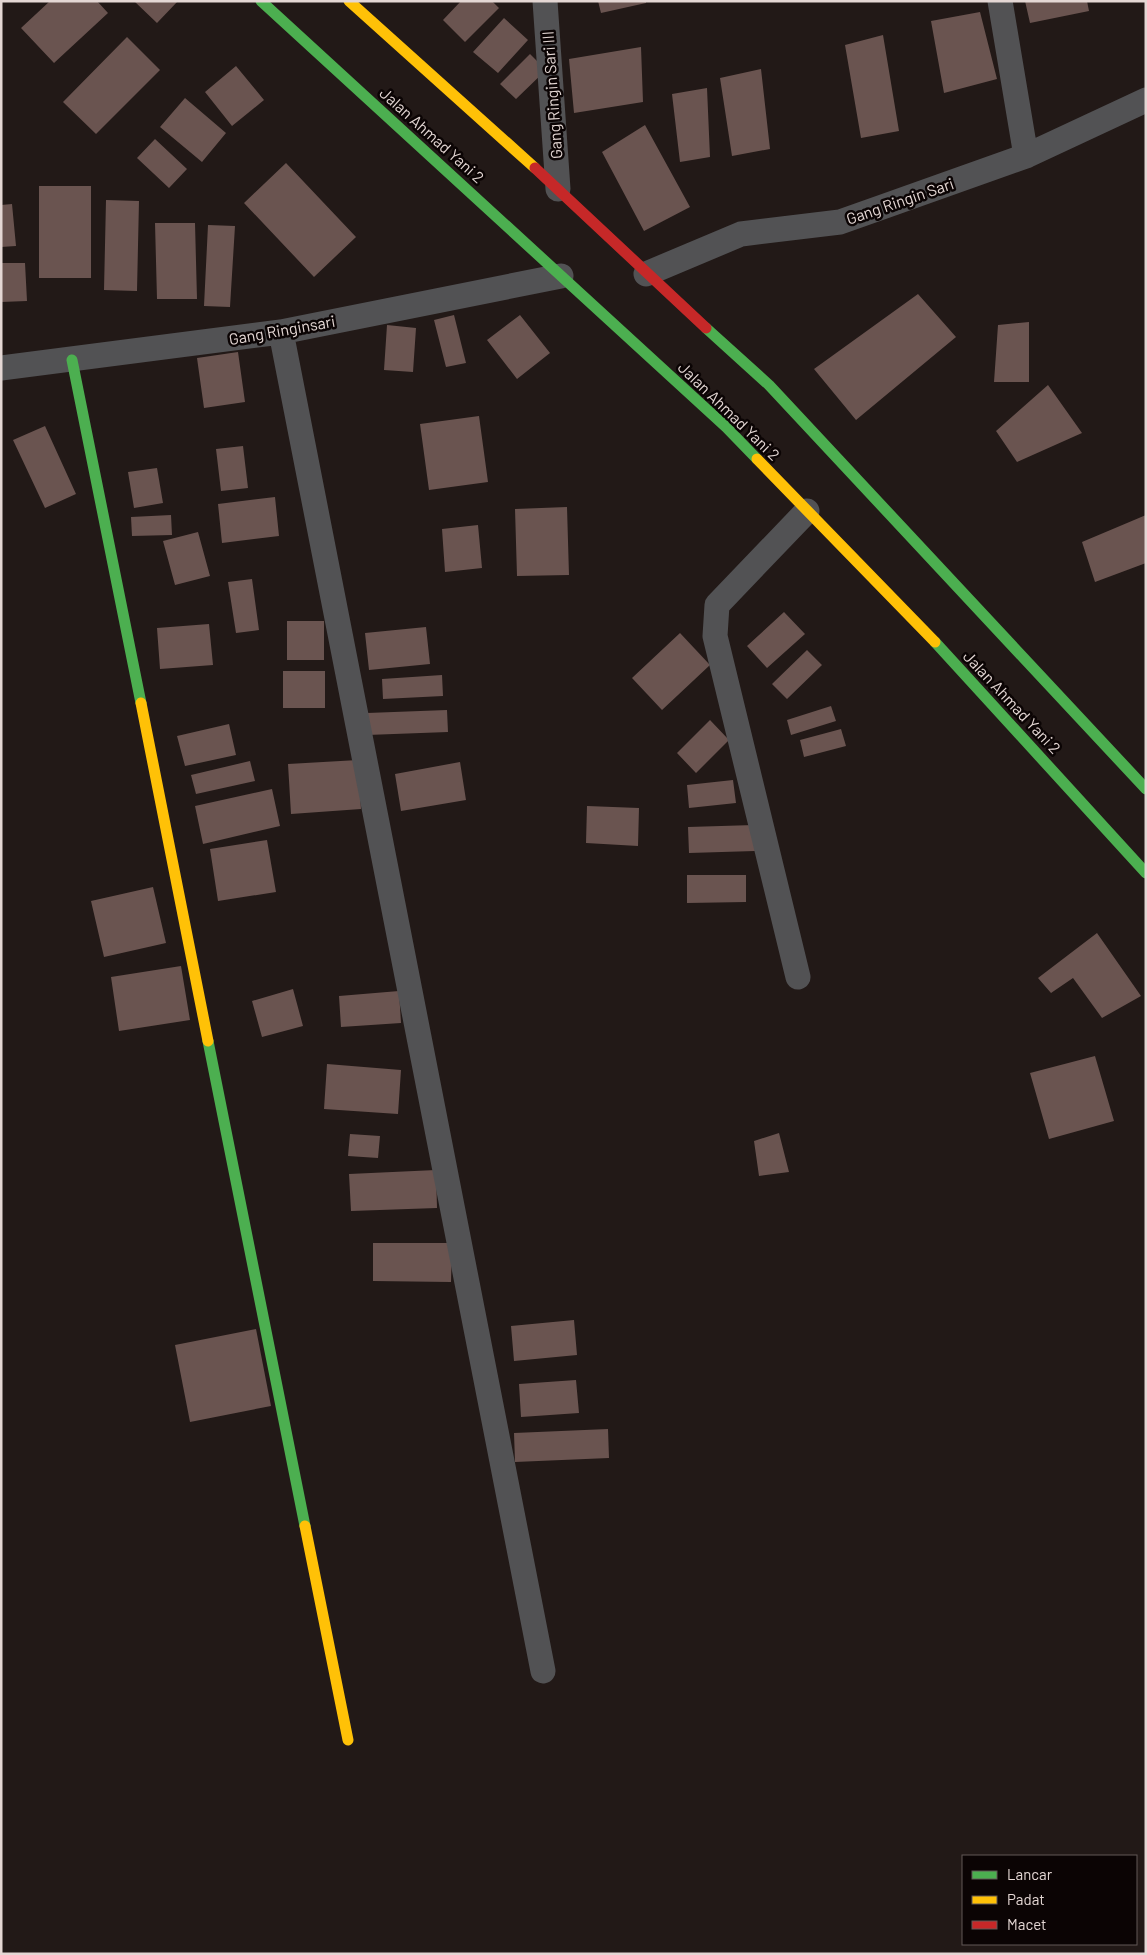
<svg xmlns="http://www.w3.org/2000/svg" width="1147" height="1955" font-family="Barlow,sans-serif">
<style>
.building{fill:#6a5450}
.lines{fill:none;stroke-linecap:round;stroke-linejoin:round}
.street{stroke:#525254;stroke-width:25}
.fast{stroke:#4caf50;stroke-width:11}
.slow{stroke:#ffc107;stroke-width:11}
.jam{stroke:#c62828;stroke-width:11}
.labels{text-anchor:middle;stroke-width:5;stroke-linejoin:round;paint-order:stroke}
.street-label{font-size:16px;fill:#e4d7d4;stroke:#0b0404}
</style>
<rect width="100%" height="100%" fill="#221917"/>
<path class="building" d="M50 1H97L108 13 54 63 21 28Z
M134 1H178L157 23Z
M461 1H492L499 8 465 42 443 20Z
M598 1H646V3L601 13Z
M1025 1H1087L1089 11 1030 23Z
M980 12 997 79 944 93 931 21Z
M504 18 528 40 498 73 473 52Z
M883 35 899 131 861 138 845 45Z
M127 37 160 70 96 134 63 102Z
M641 47 643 102 574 113 569 59Z
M530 54 546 70 516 99 500 84Z
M236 66 264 100 232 126 205 92Z
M761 69 770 149 732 156 720 78Z
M707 88 710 157 680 162 672 94Z
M185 98 226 133 202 162 160 127Z
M645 125 690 207 644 231 602 152Z
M155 139 187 169 169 188 137 158Z
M286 163 356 237 314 277 244 203Z
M39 186H91V278H39Z
M106 200 139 201 137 291 104 290Z
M12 204 16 246 1 247V205Z
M155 223H195L197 299H157Z
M208 225 235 226 230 307 204 306Z
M1 263H25L27 301 1 302Z
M918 294 956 337 856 420 814 369Z
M454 315 466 363 446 367 434 320Z
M520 315 550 353 517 379 487 340Z
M1029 322V382H994L998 325Z
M387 325 416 328 413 372 384 370Z
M238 352 245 402 204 408 197 358Z
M1048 385 1082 433 1017 462 996 431Z
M479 416 488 482 429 490 420 424Z
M45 426 76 494 45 508 13 440Z
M243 446 248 488 221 491 216 449Z
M157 468 163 503 134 508 128 472Z
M275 497 279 536 222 543 218 504Z
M567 507 569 575 517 576 515 509Z
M171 515 172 535 132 536 131 517Z
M1146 515V563L1095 582 1082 542Z
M478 525 482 568 445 572 442 529Z
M198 532 210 576 175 585 163 541Z
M252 579 259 630 236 633 228 582Z
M784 612 805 634 767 668 747 646Z
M287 621H324V660H287Z
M209 624 213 665 160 669 157 628Z
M426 627 430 664 369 670 365 633Z
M680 633 710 665 662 710 632 678Z
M807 650 822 665 787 699 772 684Z
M283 671H325V708H283Z
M442 675 443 696 383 699 382 679Z
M831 706 836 721 791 735 787 720Z
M447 710 448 732 367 735V713Z
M710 720 729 740 696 773 677 753Z
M229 724 236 755 185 766 177 736Z
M841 729 846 746 804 757 800 740Z
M358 760 361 809 291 814 288 764Z
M250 761 255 781 196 794 191 775Z
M460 762 466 800 401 811 395 774Z
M733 780 736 803 689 808 687 785Z
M272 789 280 826 203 844 195 806Z
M587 806 639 808 638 846 586 843Z
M754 825 755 851 689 853 688 827Z
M267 840 276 892 218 901 210 849Z
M687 875H746V902L687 903Z
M153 887 166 943 104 957 91 901Z
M1097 933 1141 996 1102 1018 1073 978 1051 993 1038 978Z
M181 966 190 1020 119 1031 111 977Z
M293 989 303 1026 262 1037 252 1001Z
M399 991 401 1023 341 1027 339 996Z
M1095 1056 1114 1121 1049 1139 1030 1073Z
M327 1064 401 1070 398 1114 324 1109Z
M779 1133 789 1172 759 1176 754 1141Z
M350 1134 380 1136 378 1158 348 1156Z
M436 1170 437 1208 351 1211 349 1174Z
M373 1243H452L451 1282 373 1281Z
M574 1320 577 1355 514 1361 511 1326Z
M256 1329 271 1406 190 1422 175 1345Z
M576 1380 579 1413 521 1417 519 1384Z
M608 1429 609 1458 515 1462 514 1433Z"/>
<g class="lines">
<path class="street" d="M545 1 558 189
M1000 1 1026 156
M646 274 741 234 840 222 888 205 1026 156 1146 100
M281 332 543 1671
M1 368 281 332 561 276
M798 977 715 636 717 605 807 511"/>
<path class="fast" d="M261 1 726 427 757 459
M706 328 769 385 1146 789
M72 360 141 703
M935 642 1146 873
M208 1041 305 1526"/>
<path class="slow" d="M349 1 535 168
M757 459 935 642
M141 703 208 1041
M305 1526 348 1740"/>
<path class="jam" d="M535 168 706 328"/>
</g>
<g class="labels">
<g class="street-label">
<text transform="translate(552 95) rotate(-94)" y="6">Gang Ringin Sari III</text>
<text transform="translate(432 135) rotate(42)" y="6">Jalan Ahmad Yani 2</text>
<text transform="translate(900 201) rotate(-19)" y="6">Gang Ringin Sari</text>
<text transform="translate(282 330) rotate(-10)" y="6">Gang Ringinsari</text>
<text transform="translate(729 411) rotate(44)" y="6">Jalan Ahmad Yani 2</text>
<text transform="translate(1012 702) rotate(47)" y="6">Jalan Ahmad Yani 2</text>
</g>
</g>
<rect width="1147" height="1955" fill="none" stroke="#e4d7d4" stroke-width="5"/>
<rect x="962" y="1855" width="175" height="90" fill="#0b0404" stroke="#625857"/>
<rect x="972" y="1871" width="25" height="8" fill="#4caf50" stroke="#625857"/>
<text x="1007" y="1880" font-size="15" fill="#e4d7d4">Lancar</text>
<rect x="972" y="1896" width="25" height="8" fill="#ffc107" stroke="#625857"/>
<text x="1007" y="1905" font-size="15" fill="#e4d7d4">Padat</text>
<rect x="972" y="1921" width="25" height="8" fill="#c62828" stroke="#625857"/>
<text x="1007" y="1930" font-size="15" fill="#e4d7d4">Macet</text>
</svg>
